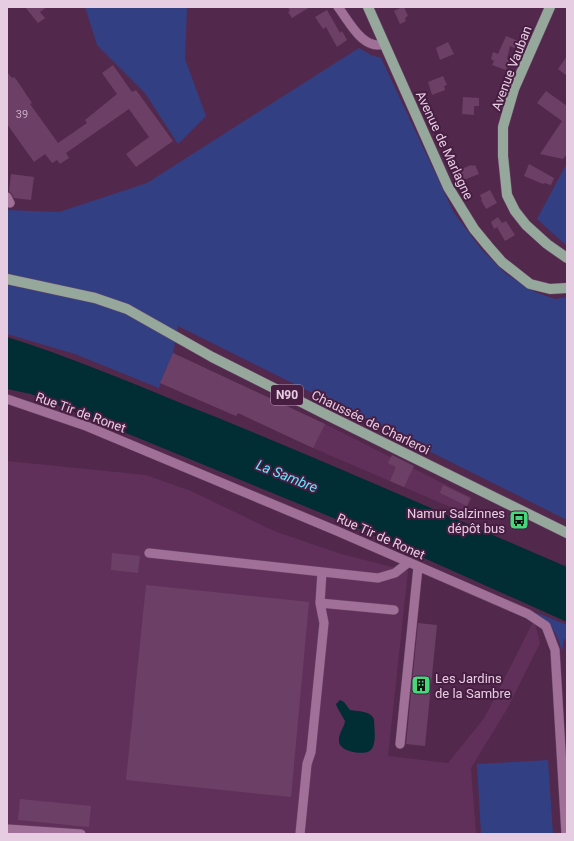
<svg xmlns="http://www.w3.org/2000/svg" width="574" height="841" font-family="Roboto,sans-serif">
<style>
.built{fill:#60305a}
.green{fill:#324083}
.water{fill:#012d34}
.building{fill:#6c4066}
.lines{fill:none;stroke-linecap:round;stroke-linejoin:round}
.minor-casing{stroke:#6b4768;stroke-width:10}
.major-casing{stroke:#6b4768;stroke-width:11}
.minor{stroke:#a07099;stroke-width:9}
.major{stroke:#95a89b;stroke-width:10}
.labels{text-anchor:middle;stroke-width:4;stroke-linejoin:round;paint-order:stroke}
.number-label{font-size:11px;fill:#c8aac3}
.shield{fill:#471e42;stroke:#b798b2;stroke-width:1}
.shield-label{font-size:12px;font-weight:bold;fill:#e7cde2}
.street-label{font-size:13px;fill:#e7cde2;stroke:#471e42}
.poi-label{font-size:13px;fill:#e7cde2;stroke:#471e42;text-anchor:end}
.water-label{font-size:14px;font-style:italic;fill:#66e5fd;stroke:#471e42}
</style>
<rect width="100%" height="100%" fill="#52284d"/>
<path class="built" d="M173 353 325 424 472 498 464 513 313 448 238 413 236 416 160 383Z
M7 461 146 475 191 491 274 531 341 554 408 571 388 756 448 763 485 717 534 620 540 643 507 709 471 768 476 834H7Z"/>
<path class="green" d="M85 7H187L185 59 206 116 178 144 145 93 97 45Z
M359 48 371 55 381 58 454 213 482 250 505 273 535 292 555 299 567 297V520L178 326 173 353 164 373 159 388 75 354 7 334V210L59 212 147 183Z
M567 163V246L537 219Z
M535 612 567 625V640L564 639 562 651C556 631 552 625 535 612Z
M548 760 553 834H481L477 764Z"/>
<path class="water" d="M7 337C67 356 125 380 183 404 312 455 439 512 567 567V622L348 524 31 394 7 389Z
M340 700 344 702 350 710C359 712 369 710 374 719 374 727 377 743 371 750 365 756 340 752 339 742 338 734 344 728 345 721L337 707 336 704Z"/>
<path class="building" d="M25 7H47L40 12 45 18 38 23Z
M288 7H310L292 18 288 12 290 11Z
M402 7H404L408 16 405 18 406 21 400 24 394 11Z
M327 10 340 33 342 31 347 40 337 47 326 27 323 29 315 17Z
M506 36 518 41 515 48 510 46 507 59 509 60 506 70 492 65 494 61 491 59 493 52 498 54Z
M448 42 454 54 440 60 436 48Z
M567 56V76L558 69Z
M113 65 132 92 136 90 173 141 136 167 126 154 149 137 129 109 66 153 69 158 60 164 57 160 52 163 45 154 34 162 7 124V72L12 78 14 77 18 82 32 103 30 104 58 143 87 123 85 120 117 94 102 73Z
M443 76 447 85 444 86 445 90 432 95 428 82Z
M546 91 567 106V154L563 159 540 154 562 121 537 103Z
M463 97 479 98V106H474V115L462 114Z
M529 164 554 178 551 185 544 183 543 184 524 176Z
M471 165 472 166 475 165 479 174 461 181 457 171Z
M11 174 34 177 31 200 14 198 12 194 9 191Z
M490 190 497 203 486 209 481 200 482 199 480 195Z
M498 217 502 223 506 221 515 235 505 241 497 227 494 229 491 222Z
M173 353 325 424 313 448 238 413 236 416 160 383Z
M392 455 414 466 404 487 390 481 396 467 388 463Z
M443 485 470 498 467 506 440 493Z
M112 553 140 556 138 573 111 570Z
M146 585 309 602 291 797 126 780Z
M418 623 437 625 425 746 406 744Z
M20 799 91 806 89 827 18 820Z"/>
<g class="lines">
<defs>
<path id="minor" d="M338 7C349 21 363 51 384 44
M7 197 10 203
M7 399 86 426 337 531 528 614 546 626 555 650 566 834
M149 553 378 578 395 573 409 562
M320 603 394 610
M400 744 418 567
M7 829 81 834
M300 834 307 764 311 752 324 623 320 603 322 572"/>
<path id="major" d="M368 7 448 187 474 229 488 246 502 262 530 284 550 289 567 288
M550 7 514 89 503 127V156L507 195 515 211 526 225 547 244 567 258
M7 279 95 298 127 309 212 357 327 415 567 533"/>
</defs>
<use href="#minor" class="minor-casing"/>
<use href="#major" class="major-casing"/>
<use href="#minor" class="minor"/>
<use href="#major" class="major"/>
</g>
<defs>
<symbol id="bus-square" viewBox="-11 -11 22 22"><rect x="-9" y="-9" width="18" height="18" rx="4" fill="#45d77a" stroke="#471e42"/><path d="M-5-6H5V4H4V6H2V4H-2V6H-4V4H-5ZM-3.5-4V0h7V-4ZM-3.5 1.2v1.5H-2V1.2ZM2 1.2v1.5H3.5V1.2Z" fill="#111"/></symbol>
<symbol id="building-square" viewBox="-11 -11 22 22"><rect x="-9" y="-9" width="18" height="18" rx="4" fill="#45d77a" stroke="#471e42"/><path d="M-4-6H4V6H1V3H-1V6H-4ZM-2.5-4.3h1.7v1.8h-1.7ZM.8-4.3h1.7v1.8H.8ZM-2.5-1h1.7V.8h-1.7ZM.8-1h1.7V.8H.8Z" fill="#111"/></symbol>
</defs>
<g fill-rule="evenodd">
<use href="#bus-square" x="508" y="509" width="22" height="22"/>
<use href="#building-square" x="410" y="674" width="22" height="22"/>
</g>
<g class="labels">
<g class="number-label">
<text x="22" y="118">39</text>
</g>
<rect class="shield" x="271" y="385" width="32" height="20" rx="3"/>
<g class="shield-label">
<text x="287" y="399">N90</text>
</g>
<g class="street-label">
<text transform="translate(511 68) rotate(-69)" y="5">Avenue Vauban</text>
<text transform="translate(445 145) rotate(65)" y="5">Avenue de Marlagne</text>
<text transform="translate(81 412) rotate(20)" y="5">Rue Tir de Ronet</text>
<text transform="translate(371 422) rotate(26)" y="5">Chaussée de Charleroi</text>
<text transform="translate(381 536) rotate(24)" y="5">Rue Tir de Ronet</text>
</g>
<g class="poi-label">
<text x="505" y="518">Namur Salzinnes<tspan x="505" dy="15">dépôt bus</tspan></text>
<text x="435" y="683" text-anchor="start">Les Jardins<tspan x="435" dy="15">de la Sambre</tspan></text>
</g>
<g class="water-label">
<text transform="translate(287 476) rotate(22)" y="5">La Sambre</text>
</g>
</g>
<rect width="574" height="841" fill="none" stroke="#e7cde2" stroke-width="16"/>
</svg>
